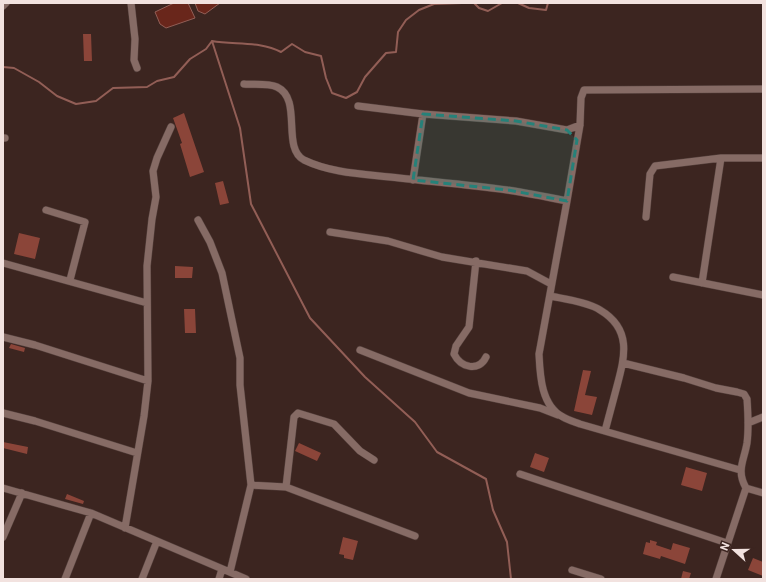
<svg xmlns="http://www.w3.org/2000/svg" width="766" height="582" font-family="Roboto,sans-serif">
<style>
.water{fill:#69261b;stroke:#925e56}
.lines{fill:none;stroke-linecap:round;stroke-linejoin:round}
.stream{stroke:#925e56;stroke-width:2}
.building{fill:#8b4539}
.minor-casing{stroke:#54403c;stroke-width:8}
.minor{stroke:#866b65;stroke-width:7}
.marked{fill:#268179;fill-opacity:0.2;stroke:#268179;stroke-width:3;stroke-dasharray:8 5;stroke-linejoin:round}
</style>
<rect width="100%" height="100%" fill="#3c2520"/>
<path class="water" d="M174 3H188L195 18 166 28 160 24 155 12Z
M195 3H220L205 14 198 11Z"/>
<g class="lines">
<path class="stream" d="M474 3 479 8 488 11 502 3
M518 3 529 8 546 10 548 3
M212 41 240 128 251 204 310 318 365 377 415 422 437 452 486 479 493 510 507 542 511 579
M3 67 14 68 39 82 57 96 76 104 96 101 113 88 147 87 157 81 174 77 190 59 206 49 212 41C234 45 261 41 281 52L292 44 305 52 321 56 326 78 332 93 346 98 357 92 365 77 386 53 396 52 398 32 406 20 419 10 434 4 462 3"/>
</g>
<path class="building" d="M83 34H91L92 61H84Z
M184 113 204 172 190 177 180 144 182 143 173 118Z
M223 181 229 203 220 205 215 183Z
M19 233 40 238 35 259 14 254Z
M175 266 193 267 192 278H175Z
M184 309H195L196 333H185Z
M11 344 25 348 24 352 9 348Z
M583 370 591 371 585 395 597 397 592 415 574 411Z
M3 442 28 447 27 454 3 448Z
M299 443 321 453 317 461 295 451Z
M535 453 549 458 544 472 530 467Z
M686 467 707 473 702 491 681 485Z
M67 494 84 501 83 504 65 499Z
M343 537 358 541 353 560 344 558V555L339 554Z
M650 540 657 542 656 545 671 550 673 543 690 548 685 564 661 556 660 559 643 554 646 542 650 543Z
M753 558 763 562V576L748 570Z
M683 571 691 573 689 579H681Z"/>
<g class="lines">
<defs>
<path id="minor" d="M131 3 135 39 134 60 137 68
M3 6 6 3
M244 84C254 85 268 83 277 87 303 99 281 148 304 160 333 174 367 174 399 178 435 182 471 185 507 190 527 193 547 197 567 201
M358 106 423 114 516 121 567 130 580 125
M3 138H5
M413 180 423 114
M46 210 85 222 70 280
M646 217 650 174 655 166 721 158H763
M198 220 210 242 222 273 240 358V385L251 485 230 572
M330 232 388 241 442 257 527 271 551 284
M476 261 469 327 456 346 454 354C461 368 479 372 486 357
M3 263 147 303
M673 277 763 295
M702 283 721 158
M550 296C564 299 588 302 600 310 632 329 625 356 617 386 613 401 609 416 605 431
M3 337 35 345 148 381
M360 350 469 393 540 408 558 415
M623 363 684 378 716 388 737 392 744 394 747 399C748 413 749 428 747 443 744 461 736 470 746 488L716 579
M3 413 35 421 137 453
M748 423 763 417
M740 470 580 424C575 422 568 420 563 417 541 406 540 375 539 354L567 201 580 125 581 98 584 90 763 89
M520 474 727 543
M251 485 286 487 415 536
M286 487 294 417 298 413 334 424 360 451 374 460
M3 488 91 513 246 579
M746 488 763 493
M125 528 144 416 148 381 147 266 152 219 156 197 153 171 157 158 171 127
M3 537 22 493
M572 570 601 579
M65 579 91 513
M142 579 157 541
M219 579 222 569"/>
</defs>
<use href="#minor" class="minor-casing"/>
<use href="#minor" class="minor"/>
</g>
<path class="marked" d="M423 114 516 121 567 130 577 140 567 201 508 190 413 180Z"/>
<rect width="766" height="582" fill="none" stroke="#f2e2df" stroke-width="8"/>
<g transform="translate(734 550) rotate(291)" stroke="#3c2520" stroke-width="3" paint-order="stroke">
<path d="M0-3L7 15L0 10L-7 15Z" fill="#f2e2df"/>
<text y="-6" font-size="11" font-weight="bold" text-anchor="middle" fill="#f2e2df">N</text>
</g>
</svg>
